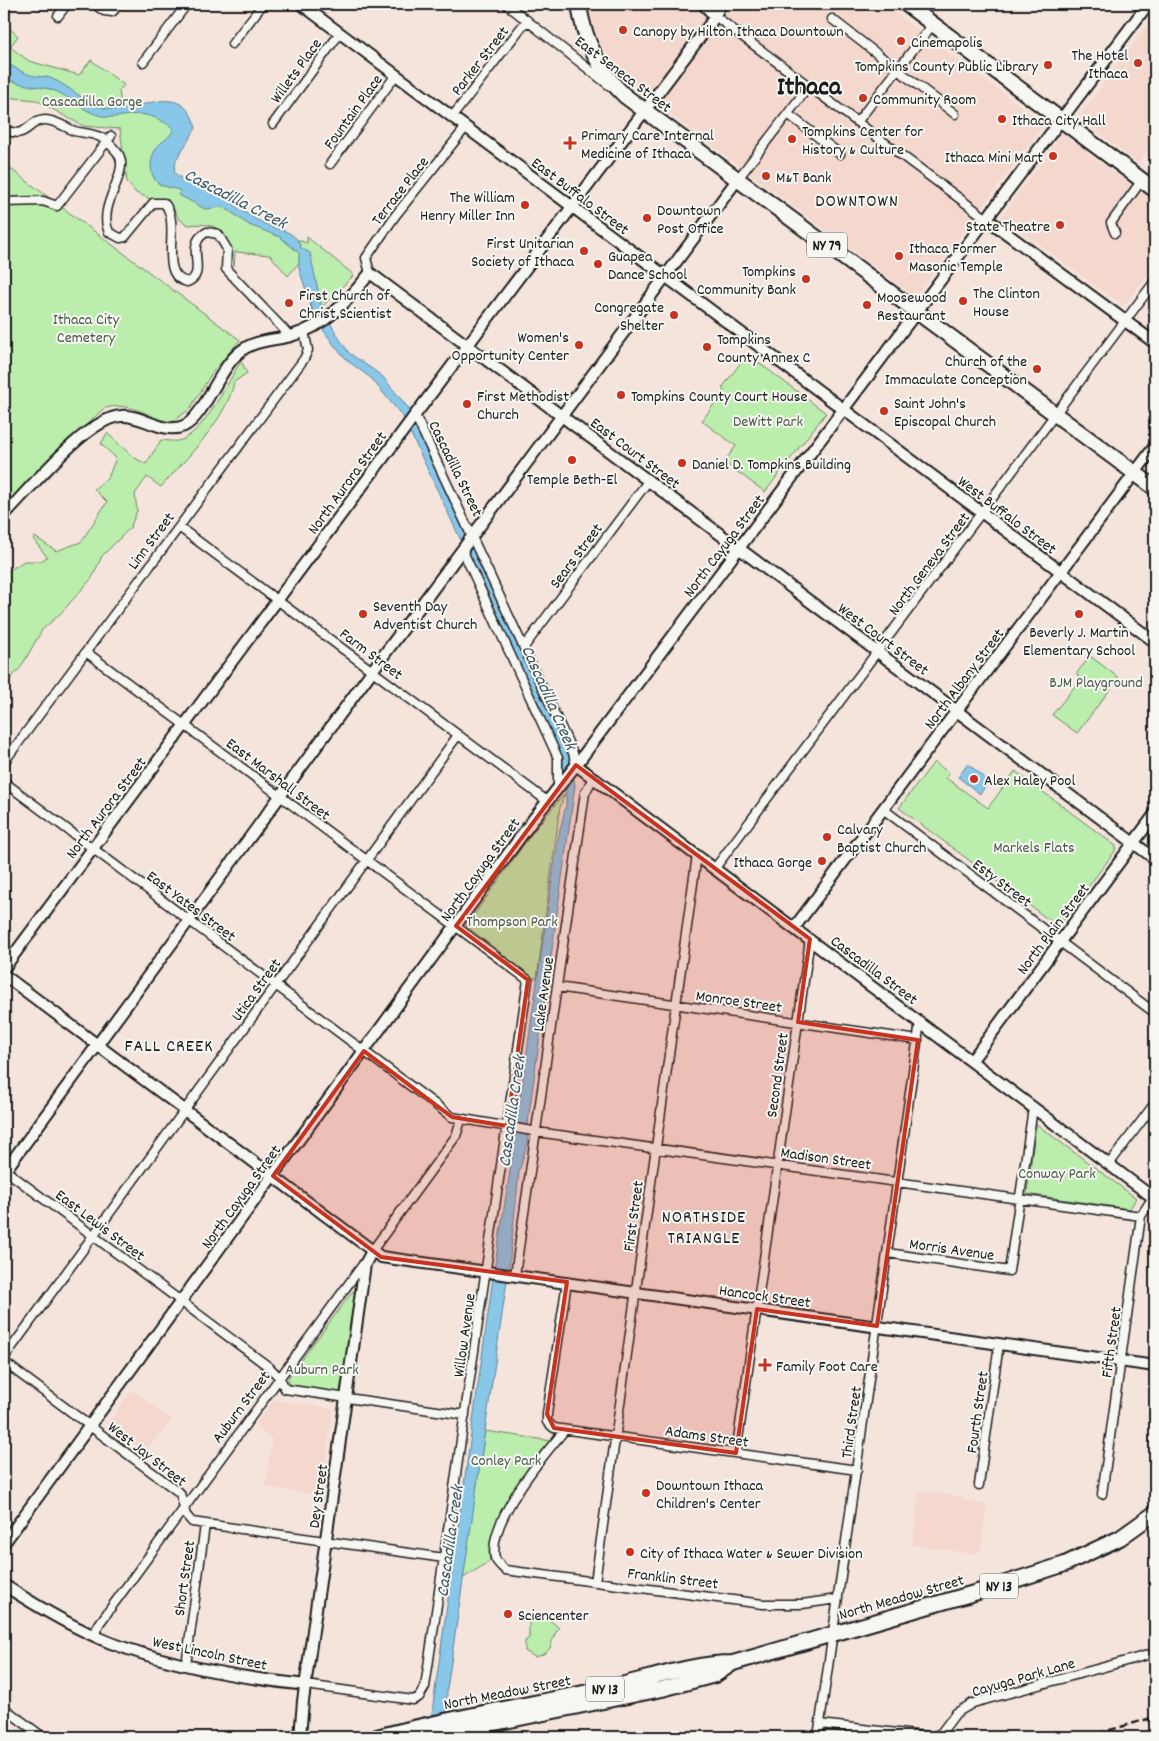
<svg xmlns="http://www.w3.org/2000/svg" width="1159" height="1741" font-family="Dekko,sans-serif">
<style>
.built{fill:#f4d7cd}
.green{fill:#bbedad;stroke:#6c8464}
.water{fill:#89c7e9;stroke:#5d8397}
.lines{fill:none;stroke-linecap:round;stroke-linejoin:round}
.street-casing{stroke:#1c1c1c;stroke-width:11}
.secondary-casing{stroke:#1c1c1c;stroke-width:14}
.highway-casing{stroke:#1c1c1c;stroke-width:18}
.street{stroke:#f6f6f2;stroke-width:8}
.secondary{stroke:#f6f6f2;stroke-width:10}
.highway{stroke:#f6f6f2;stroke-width:14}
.rail{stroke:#1c1c1c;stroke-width:2.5;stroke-dasharray:8 4;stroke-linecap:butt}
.marked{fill:#c8321e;fill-opacity:0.2;stroke:#c8321e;stroke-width:4;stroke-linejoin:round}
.poi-dot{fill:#c8321e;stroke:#f6f6f2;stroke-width:2}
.labels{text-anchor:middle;stroke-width:4;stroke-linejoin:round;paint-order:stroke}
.shield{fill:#f6f6f2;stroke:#5d5d5c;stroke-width:1}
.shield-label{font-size:15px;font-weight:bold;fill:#1c1c1c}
.poi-label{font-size:16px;fill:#1c1c1c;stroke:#f6f6f2;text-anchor:start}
.street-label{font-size:16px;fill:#1c1c1c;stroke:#f6f6f2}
.park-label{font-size:16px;fill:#4c5b48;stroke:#f6f6f2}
.water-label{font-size:18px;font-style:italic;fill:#425864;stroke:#f6f6f2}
.neighbourhood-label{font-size:18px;letter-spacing:1px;fill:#1c1c1c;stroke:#f6f6f2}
.town-label{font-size:26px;font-weight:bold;fill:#1c1c1c;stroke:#f6f6f2}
</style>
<rect width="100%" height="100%" fill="#f5e4dc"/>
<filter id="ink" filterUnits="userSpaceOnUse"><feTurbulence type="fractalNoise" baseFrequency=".02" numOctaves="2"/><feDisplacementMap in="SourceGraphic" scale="10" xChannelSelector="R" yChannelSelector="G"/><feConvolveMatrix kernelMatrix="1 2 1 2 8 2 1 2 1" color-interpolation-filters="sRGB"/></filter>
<g filter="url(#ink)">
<path class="built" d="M588 4H883L1044 124 915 297 630 84 604 49 594 28Z
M1155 14V140L1138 163 1079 117Z
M1062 134 1155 203V264L1124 306 1001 217Z
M132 1390 172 1420 144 1452 107 1425Z
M274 1400 333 1409 321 1495 265 1487 272 1439 257 1428 256 1424Z
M920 1491 964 1497V1501L987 1505 981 1549 973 1554 912 1545Z"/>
<path class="green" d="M4 23 18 36 10 47 29 61 79 75 91 60 124 85 119 91 122 110 138 105 181 112 163 173 248 218 285 236 307 243V237L354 275 313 316 304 279 303 258 288 276 270 255 235 252 234 266C228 235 223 221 188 225L179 219 173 208 136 193 127 182 120 129 83 126 36 100 4 97Z
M4 164 240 340 212 373 190 409 175 420 165 422C145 413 125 401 103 409L4 505Z
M747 354 826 413 765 492 724 462 736 446 702 421 724 390 722 388Z
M241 361 247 373 234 382C228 418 184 461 161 487L147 477 135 494 137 511 130 528 102 556 92 578 60 614 42 630 21 667 4 686V574L24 561H41L47 557 33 539 35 537 56 551 81 542 107 502 94 489 108 478 116 458 101 444 107 433 133 457 146 464 161 440C171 441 179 443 187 437 209 422 227 384 241 361Z
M1090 656 1119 678 1077 733 1052 715 1079 681 1077 673Z
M934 762 949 773 946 778 988 808 1015 771 1116 846 1115 851 1061 923 1057 926 899 808Z
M565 793 560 807 537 978H533L466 926 532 833Z
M1036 1124 1136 1198 1130 1209 1027 1194Z
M353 1291 355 1294 340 1392 293 1386 288 1382 289 1376Z
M485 1431 552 1441C531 1470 482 1524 490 1561L462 1579Z
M539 1613 544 1615 559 1628C548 1640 557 1652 535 1657L525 1651V1641L529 1638V1620L535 1618Z"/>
<path class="water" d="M4 61C14 67 23 74 35 76 40 77 45 76 50 78 69 85 84 103 104 108 137 117 181 75 196 128L176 160 174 172C183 185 217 186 233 197L234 205C239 210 264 224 271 227 284 231 296 232 301 248L310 253 322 309 339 338 349 353 382 376 409 409 569 754 575 785 529 1114 527 1144 519 1172 509 1267 447 1689 446 1737 430 1732 433 1705 495 1264 513 1152 515 1119 518 1113 558 838 566 805V789L561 758 478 570 472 564 403 417 371 378 349 362 337 349 316 320 299 269V253L280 237 249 225 224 207 205 209 179 195 180 191C173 187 164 188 158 183 148 174 150 157 157 147 161 142 168 139 173 131L172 127C158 118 146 112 129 115 121 116 115 118 106 117 81 112 75 99 55 91 36 84 24 88 4 77Z
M968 764 989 781 980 794 958 777Z"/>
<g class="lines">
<defs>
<path id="street" d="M94 4 104 11 112 12 120 4
M506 4 610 86
M58 16 67 4
M715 16 987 219
M832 19 955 114
M232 44 263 4
M143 62 187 4
M788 114 840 154
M452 117 527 20
M858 121 933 24
M273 124 340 33
M4 129C28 141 27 120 45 120 55 120 65 127 74 131 82 133 92 133 100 137 107 140 112 146 117 152 133 171 96 204 109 232L120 238 125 237 153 203H164C183 223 156 275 187 282 210 274 182 244 207 232L218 234 227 249 226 269 290 336
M330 164 396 75
M737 180 809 86
M4 202 43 201 57 206 111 136
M1115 233 1111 223 1142 180
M370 273 366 258 395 216 466 127
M415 415 573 753 576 765
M179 527 547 801
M462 549 558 758V788
M524 647 649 480
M86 652 528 980 425 1687 419 1697 413 1700 306 1685
M4 762 304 359 308 350 304 331
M4 782 452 1117 544 1133 1141 1216
M883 809 1155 1013
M715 868 1155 281
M557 987 918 1040
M1110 1163 1155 1103
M5 1170 269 1367 280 1378 285 1389 465 1415
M372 1251 456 1136 461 1120
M888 1253 1009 1271 1033 1108
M515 1275 585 793 593 778
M567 1282 547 1414V1422L554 1428 857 1470
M4 1358 458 735
M4 1362 180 1493 186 1515 192 1522 444 1558
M564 1431C542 1457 487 1522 495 1558 497 1563 501 1566 505 1570L763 1604H802L837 1599
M736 1453 810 939
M979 1485 999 1344
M1102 1494 1141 1216 1153 1197
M595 1582 697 855
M94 1635 99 1624 364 1263
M186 1665 205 1525
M4 1708 43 1737
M820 1724 932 1737 941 1733 956 1713 973 1703 1155 1653
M818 1737 920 1022"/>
<path id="secondary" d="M301 4 1155 642
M703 4 715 16
M987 219 1155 343
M4 515C29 490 87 418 121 416 142 414 162 435 184 426 205 416 219 367 241 351 254 340 276 340 291 336 326 326 349 300 370 273L1155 859
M576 765 1155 1199
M794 928 1155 446
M4 968 415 415 710 24 721 4
M4 975 381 1257 1155 1366
M972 1060 1155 814
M4 1172 372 671 737 180
M4 1543 535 817 576 765 1148 4
M4 1585C38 1607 73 1628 111 1643 173 1666 241 1678 306 1685
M300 1737 303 1701 365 1264 372 1251"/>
<path id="highway" d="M579 4C583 38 600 73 625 96L1155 488
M906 4 1155 190
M377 1737C452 1717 530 1705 607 1688 647 1680 691 1663 732 1663
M426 1737 662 1689 715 1675 733 1663 981 1591 1065 1564 1120 1538 1155 1513"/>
</defs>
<use href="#street" class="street-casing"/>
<use href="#secondary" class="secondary-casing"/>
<use href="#highway" class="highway-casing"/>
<use href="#street" class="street"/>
<use href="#secondary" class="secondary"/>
<use href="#highway" class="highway"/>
<path class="rail" d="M1086 1737 1155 1717"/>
</g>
</g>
<path class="marked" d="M576 765 810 939 798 1022 918 1040 877 1326 757 1309 736 1453 554 1428 547 1414 567 1282 381 1257 273 1176 364 1051 452 1117 507 1126 528 980 456 926Z"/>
<g class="poi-dot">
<circle cx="623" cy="30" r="5"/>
<circle cx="901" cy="41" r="5"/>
<circle cx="1138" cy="63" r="5"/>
<circle cx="1048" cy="65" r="5"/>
<circle cx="863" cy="98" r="5"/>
<circle cx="1002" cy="119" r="5"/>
<circle cx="792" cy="139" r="5"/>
<path d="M567.5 135.5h5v5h5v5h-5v5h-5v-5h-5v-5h5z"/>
<circle cx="1053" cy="156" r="5"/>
<circle cx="766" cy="176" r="5"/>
<circle cx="525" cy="205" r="5"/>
<circle cx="647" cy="218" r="5"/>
<circle cx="1060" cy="225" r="5"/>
<circle cx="584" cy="251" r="5"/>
<circle cx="899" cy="256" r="5"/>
<circle cx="598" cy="264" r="5"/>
<circle cx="806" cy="279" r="5"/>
<circle cx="963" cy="301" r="5"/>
<circle cx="289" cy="303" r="5"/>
<circle cx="867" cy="305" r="5"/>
<circle cx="674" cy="315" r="5"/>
<circle cx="579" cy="345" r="5"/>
<circle cx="707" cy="347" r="5"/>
<circle cx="1037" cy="369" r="5"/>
<circle cx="621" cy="395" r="5"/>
<circle cx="467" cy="404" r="5"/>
<circle cx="884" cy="411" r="5"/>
<circle cx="572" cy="460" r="5"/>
<circle cx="682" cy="463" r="5"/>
<circle cx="363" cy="614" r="5"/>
<circle cx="1079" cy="614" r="5"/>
<circle cx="974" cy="779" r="5"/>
<circle cx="827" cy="837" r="5"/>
<circle cx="822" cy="861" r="5"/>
<path d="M762.5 1357.5h5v5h5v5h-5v5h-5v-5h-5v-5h5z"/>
<circle cx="646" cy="1493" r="5"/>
<circle cx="630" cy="1552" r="5"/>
<circle cx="508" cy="1614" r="5"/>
</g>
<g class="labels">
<g class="shield">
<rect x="807" y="232.5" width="40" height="25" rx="4"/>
<rect x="980" y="1573.5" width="38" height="25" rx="4"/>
<rect x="586" y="1676.5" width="38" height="25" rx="4"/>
</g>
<g class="shield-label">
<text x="827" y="250">NY 79</text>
<text x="999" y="1591">NY 13</text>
<text x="605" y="1694">NY 13</text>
</g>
<g class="poi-label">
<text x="633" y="36">Canopy by Hilton Ithaca Downtown</text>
<text x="911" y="47">Cinemapolis</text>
<text x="1128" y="60" text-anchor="end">The Hotel<tspan x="1128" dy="18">Ithaca</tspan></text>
<text x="1038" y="71" text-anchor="end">Tompkins County Public Library</text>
<text x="873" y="104">Community Room</text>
<text x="1012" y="125">Ithaca City Hall</text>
<text x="802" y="136">Tompkins Center for<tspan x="802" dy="18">History &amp; Culture</tspan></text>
<text x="581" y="140">Primary Care Internal<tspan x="581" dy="18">Medicine of Ithaca</tspan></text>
<text x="1043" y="162" text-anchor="end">Ithaca Mini Mart</text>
<text x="776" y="182">M&amp;T Bank</text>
<text x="515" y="202" text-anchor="end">The William<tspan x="515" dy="18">Henry Miller Inn</tspan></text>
<text x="657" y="215">Downtown<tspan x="657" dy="18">Post Office</tspan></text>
<text x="1050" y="231" text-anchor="end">State Theatre</text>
<text x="574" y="248" text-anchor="end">First Unitarian<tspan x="574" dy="18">Society of Ithaca</tspan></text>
<text x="909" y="253">Ithaca Former<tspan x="909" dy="18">Masonic Temple</tspan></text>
<text x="608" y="261">Guapea<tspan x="608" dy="18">Dance School</tspan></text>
<text x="796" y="276" text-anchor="end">Tompkins<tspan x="796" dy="18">Community Bank</tspan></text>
<text x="973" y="298">The Clinton<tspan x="973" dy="18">House</tspan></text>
<text x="299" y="300">First Church of<tspan x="299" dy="18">Christ Scientist</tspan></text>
<text x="877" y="302">Moosewood<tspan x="877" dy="18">Restaurant</tspan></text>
<text x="664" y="312" text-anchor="end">Congregate<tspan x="664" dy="18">Shelter</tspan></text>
<text x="569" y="342" text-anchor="end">Women's<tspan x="569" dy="18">Opportunity Center</tspan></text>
<text x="717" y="344">Tompkins<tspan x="717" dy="18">County Annex C</tspan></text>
<text x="1027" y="366" text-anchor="end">Church of the<tspan x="1027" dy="18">Immaculate Conception</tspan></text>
<text x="477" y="401">First Methodist<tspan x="477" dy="18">Church</tspan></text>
<text x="631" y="401">Tompkins County Court House</text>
<text x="894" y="408">Saint John's<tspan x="894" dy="18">Episcopal Church</tspan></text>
<text x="692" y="469">Daniel D. Tompkins Building</text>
<text x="572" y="484" text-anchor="middle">Temple Beth-El</text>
<text x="373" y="611">Seventh Day<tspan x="373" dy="18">Adventist Church</tspan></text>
<text x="1079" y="637" text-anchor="middle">Beverly J. Martin<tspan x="1079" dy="18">Elementary School</tspan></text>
<text x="984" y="785">Alex Haley Pool</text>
<text x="837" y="834">Calvary<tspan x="837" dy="18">Baptist Church</tspan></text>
<text x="812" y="867" text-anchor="end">Ithaca Gorge</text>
<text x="776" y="1371">Family Foot Care</text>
<text x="656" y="1490">Downtown Ithaca<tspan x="656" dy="18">Children's Center</tspan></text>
<text x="640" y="1558">City of Ithaca Water &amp; Sewer Division</text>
<text x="518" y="1620">Sciencenter</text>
</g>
<g class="street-label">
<text transform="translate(479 60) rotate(-52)" y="6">Parker Street</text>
<text transform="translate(295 70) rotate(-54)" y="6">Willets Place</text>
<text transform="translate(624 73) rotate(37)" y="6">East Seneca Street</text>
<text transform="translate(352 111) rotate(-54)" y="6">Fountain Place</text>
<text transform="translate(399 190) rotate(-52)" y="6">Terrace Place</text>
<text transform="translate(581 195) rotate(37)" y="6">East Buffalo Street</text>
<text transform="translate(636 452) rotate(37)" y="6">East Court Street</text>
<text transform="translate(457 468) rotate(64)" y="6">Cascadilla Street</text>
<text transform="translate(346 482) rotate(-54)" y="6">North Aurora Street</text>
<text transform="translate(1008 514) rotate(37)" y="6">West Buffalo Street</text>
<text transform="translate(150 540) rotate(-53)" y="6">Linn Street</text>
<text transform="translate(723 545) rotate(-53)" y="6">North Cayuga Street</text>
<text transform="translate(575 555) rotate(-53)" y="6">Sears Street</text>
<text transform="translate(928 563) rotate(-53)" y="6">North Geneva Street</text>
<text transform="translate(884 638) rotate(37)" y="6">West Court Street</text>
<text transform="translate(372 653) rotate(37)" y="6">Farm Street</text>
<text transform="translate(963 678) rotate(-53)" y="6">North Albany Street</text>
<text transform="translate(279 778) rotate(37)" y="6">East Marshall Street</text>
<text transform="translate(105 807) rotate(-53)" y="6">North Aurora Street</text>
<text transform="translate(479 869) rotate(-54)" y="6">North Cayuga Street</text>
<text transform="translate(1003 882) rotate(37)" y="6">Esty Street</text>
<text transform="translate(192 905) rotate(37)" y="6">East Yates Street</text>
<text transform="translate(1052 928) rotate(-53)" y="6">North Plain Street</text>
<text transform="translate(875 969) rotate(37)" y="6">Cascadilla Street</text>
<text transform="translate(255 989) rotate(-54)" y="6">Utica Street</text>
<text transform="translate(542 994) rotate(-82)" y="6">Lake Avenue</text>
<text transform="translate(739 1000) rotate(8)" y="6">Monroe Street</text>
<text transform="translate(776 1075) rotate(-82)" y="6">Second Street</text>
<text transform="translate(826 1157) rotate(8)" y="6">Madison Street</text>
<text transform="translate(240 1196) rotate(-54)" y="6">North Cayuga Street</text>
<text transform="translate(632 1216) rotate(-82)" y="6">First Street</text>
<text transform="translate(101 1224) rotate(37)" y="6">East Lewis Street</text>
<text transform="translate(952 1248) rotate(8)" y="6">Morris Avenue</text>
<text transform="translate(765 1295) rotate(8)" y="6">Hancock Street</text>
<text transform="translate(463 1335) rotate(-82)" y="6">Willow Avenue</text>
<text transform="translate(1110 1342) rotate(-82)" y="6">Fifth Street</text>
<text transform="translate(240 1406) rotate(-53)" y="6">Auburn Street</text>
<text transform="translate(976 1412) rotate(-82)" y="6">Fourth Street</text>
<text transform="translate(850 1422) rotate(-82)" y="6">Third Street</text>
<text transform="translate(707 1435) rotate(8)" y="6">Adams Street</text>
<text transform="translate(148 1453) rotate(38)" y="6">West Jay Street</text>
<text transform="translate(317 1496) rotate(-82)" y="6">Dey Street</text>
<text transform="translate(673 1577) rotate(7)" y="6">Franklin Street</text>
<text transform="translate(183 1578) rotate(-82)" y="6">Short Street</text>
<text transform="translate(901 1596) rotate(-16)" y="6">North Meadow Street</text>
<text transform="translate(210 1652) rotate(12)" y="6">West Lincoln Street</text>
<text transform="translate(1023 1676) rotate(-16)" y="6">Cayuga Park Lane</text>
<text transform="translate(507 1691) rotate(-11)" y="6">North Meadow Street</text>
</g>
<g class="park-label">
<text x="92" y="106">Cascadilla Gorge</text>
<text x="86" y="324">Ithaca City<tspan x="86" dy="18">Cemetery</tspan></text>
<text x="768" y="426">DeWitt Park</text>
<text x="1096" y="687">BJM Playground</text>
<text x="1034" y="852">Markels Flats</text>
<text x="512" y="926">Thompson Park</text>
<text x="1057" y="1178">Conway Park</text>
<text x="322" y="1374">Auburn Park</text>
<text x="506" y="1465">Conley Park</text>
</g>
<g class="water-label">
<text transform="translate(236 198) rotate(27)" y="6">Cascadilla Creek</text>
<text transform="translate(550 697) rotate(66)" y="6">Cascadilla Creek</text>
<text transform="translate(511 1111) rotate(-82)" y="6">Cascadilla Creek</text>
<text transform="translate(449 1541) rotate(-82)" y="6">Cascadilla Creek</text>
</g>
<g class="neighbourhood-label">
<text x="857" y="206">DOWNTOWN</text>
<text x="169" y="1051">FALL CREEK</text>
<text x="704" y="1222">NORTHSIDE<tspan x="704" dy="21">TRIANGLE</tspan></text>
</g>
<g class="town-label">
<text x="809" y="94">Ithaca</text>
</g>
</g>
<rect width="1159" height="1741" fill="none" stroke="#f6f6f2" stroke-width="20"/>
<rect x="10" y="10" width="1139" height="1721" fill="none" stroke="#1c1c1c" stroke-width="2" filter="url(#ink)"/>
</svg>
